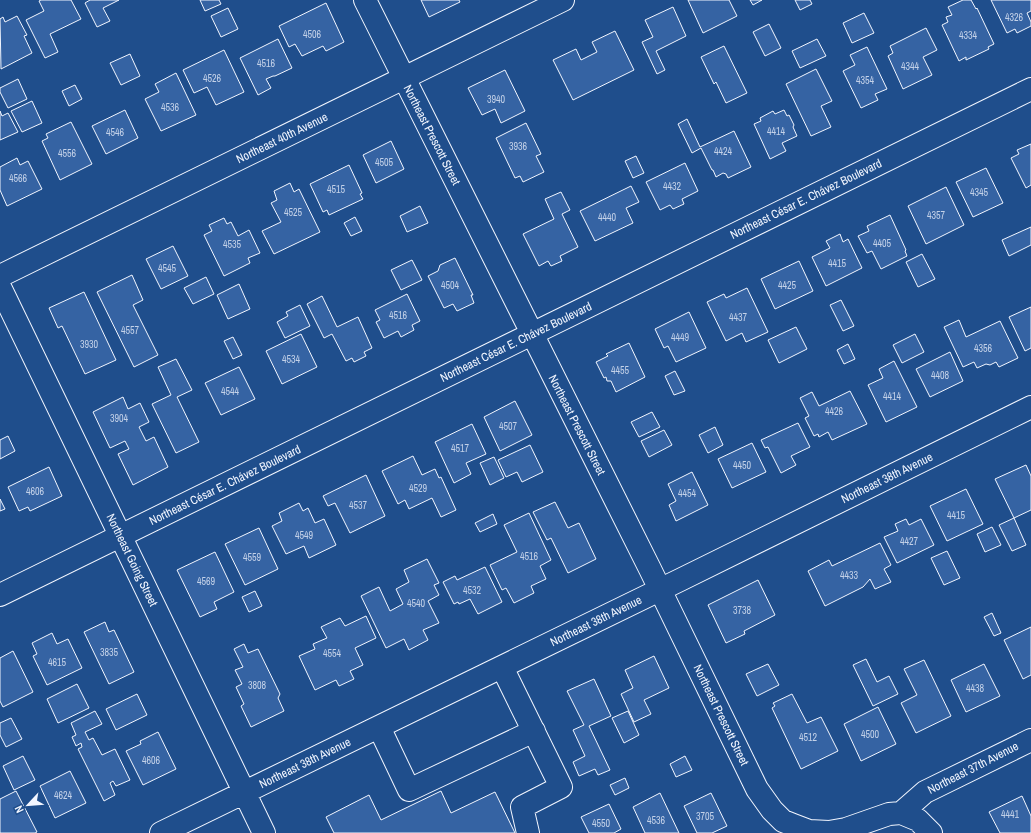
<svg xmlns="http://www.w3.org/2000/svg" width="1031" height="833" font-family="'Archivo Narrow',sans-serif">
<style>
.building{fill:#3563a3;stroke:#f2f6ff}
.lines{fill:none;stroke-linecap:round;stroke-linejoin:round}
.minor-casing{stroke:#f2f6ff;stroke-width:24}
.minor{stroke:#1f4e8c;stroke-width:22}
.labels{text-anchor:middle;stroke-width:3;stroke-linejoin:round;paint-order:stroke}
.number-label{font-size:10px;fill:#c3d1e8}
.street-label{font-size:12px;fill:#f2f6ff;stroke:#1f4e8c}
</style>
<rect width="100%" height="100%" fill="#1f4e8c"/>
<path class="building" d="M41 0H71L81 19 50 34 58 52 45 58 26 20 44 11 39 1Z
M90 0H119L103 8 110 21 97 27 85 3Z
M200 0H219L221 4 205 11Z
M421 0H459L460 2 429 17Z
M688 0H729L737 16 703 33Z
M750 0H762L753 5Z
M795 0H810L812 4 800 10Z
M963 0H971L976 9 977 8 994 44 988 47 989 49 966 60V57L959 61 942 25 948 22 946 17 952 15 948 7Z
M991 0H1031V11L1027 13 1031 22V26L1017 33 1015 29 1007 33Z
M326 3 344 42 326 51 323 46 302 56 295 44 289 47 279 26Z
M673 7 686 36 656 51 665 70 657 74 642 42 653 37 645 20Z
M228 8 238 29 221 37 211 16Z
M864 13 874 33 852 43 843 23Z
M17 16 27 35 24 36 32 53 1 69 0 19 3 17 5 22Z
M769 24 781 48 765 56 753 32Z
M926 28 937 50 923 57 932 75 903 89 888 56 893 53 890 46Z
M615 31 634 70 573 100 553 60 576 49 581 60 597 52 592 42Z
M278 39 292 68 275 76H273L266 79 271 88 258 95 240 58Z
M817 39 826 56 800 68 792 51Z
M724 46 747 93 726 103 716 82 714 84 701 57Z
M867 47 887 89 875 94 878 100 861 108 843 71 855 65 850 55Z
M224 50 244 92 216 105 207 87 194 93 183 70Z
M130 54 140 76 121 85 110 63Z
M816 69 832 101 821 106 831 127 811 136 786 84Z
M505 70 525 111 501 123 495 109 482 115 468 88Z
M176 73 196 115 161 131 145 99 159 92 155 84Z
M18 79 27 99 8 108 0 92V88Z
M75 85 82 99 69 106 62 91Z
M32 101 42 123 22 132 11 111Z
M125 110 138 138 106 154 92 126Z
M784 110 787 116 789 115 794 125 793 127 797 136 782 143 786 151 770 159 754 124 761 121 760 118 773 111 775 114Z
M0 111 2 116 8 113 18 132 0 140Z
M687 119 700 147 734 131 751 167 728 178 726 174 723 173 716 177 713 170H712L701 148 692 153 678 124Z
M71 122 92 164 60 180 42 141 48 138 46 134Z
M526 123 541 154 536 156 544 172 523 182 520 176 515 178 496 138Z
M391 141 404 169 376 183 363 155Z
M1031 144V185L1026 188 1011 158 1019 154 1017 150Z
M636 156 644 173 633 178 625 161Z
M17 158 20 165 28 161 42 189 7 206 0 190V167Z
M685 163 698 191 682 199 684 204 673 209 670 205 660 210 646 182Z
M349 165 362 193 360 194 363 199 329 215 327 210 323 212 310 184Z
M986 168 1003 203 973 217 956 182Z
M290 183 294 192 299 189 320 232 274 254 262 231 281 222 271 203 277 200 274 191Z
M631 186 639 202 626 208 633 223 595 241 580 211Z
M946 187 964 225 926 244 908 206Z
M561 192 570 210 562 214 578 247 560 256 562 261 551 266 548 261 539 266 523 234 554 219 545 199Z
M420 206 428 223 407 232 400 216Z
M890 215 906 250 905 251 907 256 881 269 872 251 867 253 858 236 869 231 867 226Z
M355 217 362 231 351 236 344 223Z
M224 218 227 224 231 222 238 236 249 230 260 253 248 258 250 263 224 276 204 235 212 231 209 225Z
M1031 227V245L1009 256 1002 240Z
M840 234 843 242 848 239 862 268 826 286 812 257 830 248 826 241Z
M173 246 188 276 161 289 146 259Z
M922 254 935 279 918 287 906 262Z
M455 258 473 295H471L474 303 457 311 453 304 444 308 428 276 438 271 440 265Z
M412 260 422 280 401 290 391 270Z
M799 261 813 291 775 309 761 279Z
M132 275 143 300 133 305 158 355 134 367 97 292Z
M206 277 214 294 193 304 184 288Z
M239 284 250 309 228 319 217 295Z
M747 288 768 332 746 342 742 333 726 341 707 302 724 294 726 298Z
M84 292 116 360 85 374 62 326 58 328 49 308Z
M407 294 420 321 412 325 414 330 401 337 398 331 384 338 376 322 380 320 375 310Z
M322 296 337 327 358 317 372 348 364 352 366 356 354 362 352 358 346 361 332 334 324 338 307 304Z
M841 300 854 326 843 331 830 305Z
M300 305 310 326 285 338 277 322 288 316 286 312Z
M1031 307V348L1025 351 1009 317Z
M689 312 706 348 676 362 668 346 664 348 655 329Z
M959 320 966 337 1000 321 1018 358 999 367 996 362 990 365 986 364 977 368 974 362 963 367 944 327Z
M796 327 807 349 779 363 768 340Z
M301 334 317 367 282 384 266 351Z
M915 334 924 352 902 363 893 345Z
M233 337 242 355 233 359 224 341Z
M629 343 645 377 616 392 611 381H607L606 377 604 378 596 362 608 356 606 354Z
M848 344 855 359 844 364 837 350Z
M950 352 963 381 930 397 916 369Z
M176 359 192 390 177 397 199 442 176 453 152 404 171 395 158 367Z
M894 361 917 407 886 422 868 385 883 378 879 369Z
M239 367 255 399 221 415 205 383Z
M675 371 685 391 674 395 665 376Z
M850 391 867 424 832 440 828 432 819 437 818 434 814 436 805 418 809 416 800 398 812 392 819 406Z
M123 397 128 409 140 403 149 422 139 427 146 441 154 437 168 467 133 485 118 454 129 449 125 441 110 448 93 412Z
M515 401 532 435 500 451 484 417Z
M652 412 660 427 639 437 631 422Z
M798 423 810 447 791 456 796 465 781 473 768 447 765 448 761 440Z
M472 424 486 454 466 463 471 474 454 483 435 442Z
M715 427 723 445 708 453 699 435Z
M664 430 672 445 649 457 641 441Z
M8 436 15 451 0 459V440Z
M752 443 766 472 732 488 718 459Z
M530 445 543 472 522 482 517 472 506 477 498 460Z
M413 456 422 475 435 469 439 478 441 477 456 510 441 517 432 498 409 509 405 500 398 504 382 471Z
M494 457 504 478 490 485 480 463Z
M1026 465 1031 476V510L1014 518 995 479Z
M49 467 62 496 30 511 28 507 19 511 8 487Z
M692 472 708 505 676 521 669 505 676 501 668 484Z
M366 475 385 516 350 533 335 503 328 506 323 496Z
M966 489 983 524 947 541 930 506Z
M0 499 5 509 0 511Z
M555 502 568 528 579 523 596 559 568 573 551 538 547 540 533 512Z
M299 503 303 511 308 508 315 523 324 519 336 545 309 558 304 546 286 554 272 526 282 521 279 513Z
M529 513 551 560 540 566 546 579 531 586 534 593 514 603 506 588 502 590 490 565 517 552 504 525Z
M493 514 497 524 480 532 475 523Z
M1014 518 1026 545 1012 551 999 525Z
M906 519 909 525 921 519 934 545 897 563 884 537 898 531 895 524Z
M992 527 1001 545 985 552 977 534Z
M259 528 278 569 245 585 225 544Z
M880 543 891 565 884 569 891 582 875 589 870 579 863 587 825 606 808 571 829 560 832 566Z
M947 551 960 578 944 585 931 558Z
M215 552 234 592 214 602 217 609 200 617 177 570Z
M427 559 439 583 434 585 439 595 428 601 439 623 423 630 428 640 409 650 404 639 386 648 361 596 379 587 390 611 403 604 396 589 409 582 404 570Z
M485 567 502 602 478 614 470 599 459 604 458 602 454 604 443 582 455 576 457 580Z
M758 580 775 615 744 631 745 634 726 643 708 605Z
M255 591 262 606 249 612 242 597Z
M992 613 1001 633 994 636 984 617Z
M366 616 376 638 355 648 363 665 350 671 354 679 339 686 336 680 315 690 299 656 315 649 313 644 327 638 321 627 340 618 345 626Z
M105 622 109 632 114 630 134 672 109 684 84 632Z
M1031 627V675L1023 679 1004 640Z
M52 633 57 644 68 639 82 668 47 685 33 656 37 654 32 643Z
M244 644 248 653 258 649 280 694 278 698 284 711 251 727 241 706 244 704 236 687 242 684 235 670 243 667 234 649Z
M13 651 33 692 3 707 0 701V658Z
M654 656 669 688 644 700 651 714 634 722 621 694 633 688 625 670Z
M866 659 877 682 889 676 898 694 873 706 853 665Z
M924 660 951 716 916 733 901 703 917 695 904 669Z
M768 664 779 685 757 696 746 674Z
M984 664 1000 696 966 712 951 680Z
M594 679 611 716 589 726 610 770 598 775 595 769 579 776 573 762 585 756 573 730 584 725 567 691Z
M77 684 89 708 58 723 47 699Z
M137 694 147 715 116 730 106 709Z
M792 694 807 723 821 717 838 751 801 769 772 708 775 706 773 703Z
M878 707 896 744 861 761 844 724Z
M95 711 102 724 85 732 89 740 93 738 102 755 115 749 130 780 116 786 113 781 110 783 115 795 104 801 78 749 82 747 81 743 76 746 72 737 76 735 71 723Z
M628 711 639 735 624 743 612 718Z
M11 718 22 739 6 747 0 735V723Z
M158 732 176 769 143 785 126 751 141 744 140 741Z
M23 756 35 780 14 790 3 766Z
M685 756 692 770 676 777 670 764Z
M70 771 86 803 55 818 40 786Z
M625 778 629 788 615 795 610 785Z
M16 791 37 832 35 833H0V799Z
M441 791 451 813 495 792 515 833H334L326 817 369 795 381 820Z
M660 793 679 833H645L633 807Z
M711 793 727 826 712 833H697L684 806Z
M1022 796 1031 816V833H1000L989 812Z
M609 804 621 829 614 833H589L581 817Z"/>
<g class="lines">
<defs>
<path id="minor" d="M365 0 650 569 757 789 772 810 783 821 793 825 809 831 829 832 846 829 889 814 901 813 925 792 1031 740
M0 276 563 0
M0 287 264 833
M0 595 1031 89
M502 667 561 787 522 807 528 833
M379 727 409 790 534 731
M901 813 918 820 931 833
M161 833 680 580 1031 407"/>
</defs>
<use href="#minor" class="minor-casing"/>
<use href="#minor" class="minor"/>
</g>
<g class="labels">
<g class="number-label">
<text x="1014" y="21">4326</text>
<text x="312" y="38">4506</text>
<text x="968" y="39">4334</text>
<text x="266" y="67">4516</text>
<text x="910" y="70">4344</text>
<text x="212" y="82">4526</text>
<text x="865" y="84">4354</text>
<text x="496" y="103">3940</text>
<text x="170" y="111">4536</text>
<text x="776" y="135">4414</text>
<text x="115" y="136">4546</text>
<text x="518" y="150">3936</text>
<text x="723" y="155">4424</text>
<text x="67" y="157">4556</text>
<text x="384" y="166">4505</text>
<text x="18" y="182">4566</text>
<text x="672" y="190">4432</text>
<text x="336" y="193">4515</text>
<text x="979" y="196">4345</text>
<text x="293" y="216">4525</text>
<text x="936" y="219">4357</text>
<text x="607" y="221">4440</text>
<text x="882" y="247">4405</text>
<text x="232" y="248">4535</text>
<text x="837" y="267">4415</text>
<text x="167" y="272">4545</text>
<text x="450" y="289">4504</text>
<text x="787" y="289">4425</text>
<text x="398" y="319">4516</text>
<text x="738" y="321">4437</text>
<text x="130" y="334">4557</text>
<text x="680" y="341">4449</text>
<text x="89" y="348">3930</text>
<text x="983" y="352">4356</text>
<text x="291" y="363">4534</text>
<text x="620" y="374">4455</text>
<text x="940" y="379">4408</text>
<text x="230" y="395">4544</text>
<text x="892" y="400">4414</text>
<text x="834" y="415">4426</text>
<text x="119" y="422">3904</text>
<text x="508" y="430">4507</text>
<text x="460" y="452">4517</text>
<text x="742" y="469">4450</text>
<text x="418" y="492">4529</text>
<text x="35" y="495">4606</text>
<text x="687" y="497">4454</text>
<text x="358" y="509">4537</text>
<text x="956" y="519">4415</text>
<text x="304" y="539">4549</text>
<text x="909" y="545">4427</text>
<text x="529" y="560">4516</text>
<text x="252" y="561">4559</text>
<text x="849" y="579">4433</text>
<text x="206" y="585">4569</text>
<text x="472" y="594">4532</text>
<text x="416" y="607">4540</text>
<text x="742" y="614">3738</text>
<text x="109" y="656">3835</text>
<text x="332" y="657">4554</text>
<text x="57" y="666">4615</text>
<text x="257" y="689">3808</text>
<text x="975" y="692">4438</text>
<text x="870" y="738">4500</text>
<text x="808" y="741">4512</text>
<text x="151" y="764">4606</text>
<text x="63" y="799">4624</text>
<text x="1010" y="818">4441</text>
<text x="705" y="820">3705</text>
<text x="656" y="824">4536</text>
<text x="601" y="827">4550</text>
</g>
<g class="street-label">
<text transform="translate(432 135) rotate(63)" y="4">Northeast Prescott Street</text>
<text transform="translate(282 138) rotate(-26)" y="4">Northeast 40th Avenue</text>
<text transform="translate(806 199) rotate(-26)" y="4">Northeast César E. Chávez Boulevard</text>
<text transform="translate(516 342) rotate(-26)" y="4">Northeast César E. Chávez Boulevard</text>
<text transform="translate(577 425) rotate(63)" y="4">Northeast Prescott Street</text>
<text transform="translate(887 478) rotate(-26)" y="4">Northeast 38th Avenue</text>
<text transform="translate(225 485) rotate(-26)" y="4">Northeast César E. Chávez Boulevard</text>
<text transform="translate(132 560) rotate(64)" y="4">Northeast Going Street</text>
<text transform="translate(596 621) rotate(-26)" y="4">Northeast 38th Avenue</text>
<text transform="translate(721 715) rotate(64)" y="4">Northeast Prescott Street</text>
<text transform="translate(305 763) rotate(-26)" y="4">Northeast 38th Avenue</text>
<text transform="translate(973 768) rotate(-27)" y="4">Northeast 37th Avenue</text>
</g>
</g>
<g transform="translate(28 805) rotate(244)" stroke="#1f4e8c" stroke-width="3" paint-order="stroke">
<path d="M0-3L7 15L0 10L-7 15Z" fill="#f2f6ff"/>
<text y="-6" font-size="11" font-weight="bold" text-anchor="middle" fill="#f2f6ff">N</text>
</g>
</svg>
